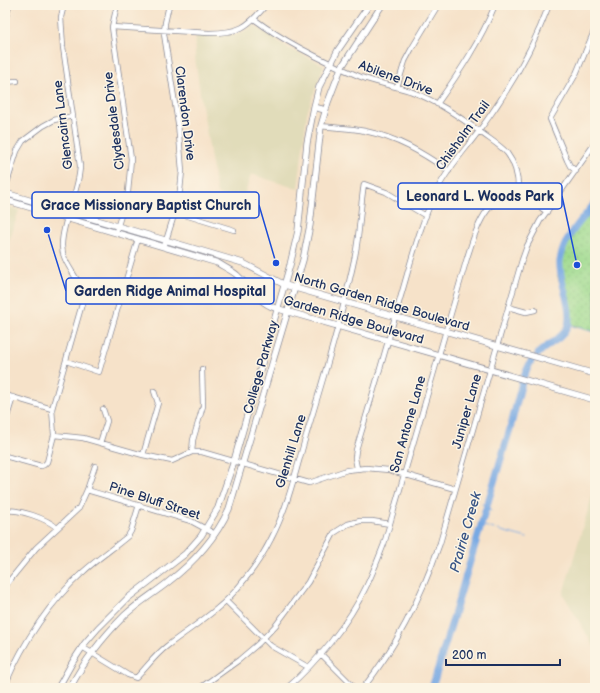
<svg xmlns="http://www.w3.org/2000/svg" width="600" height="693" font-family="'Balsamiq Sans',sans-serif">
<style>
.built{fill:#e1dcba}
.grass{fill:url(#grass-dots);stroke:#5c8476}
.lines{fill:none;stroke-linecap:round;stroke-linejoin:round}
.stream{stroke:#78a9e3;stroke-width:1}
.river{stroke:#78a9e3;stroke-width:7}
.minor-casing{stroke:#888894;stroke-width:6}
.major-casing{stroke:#888894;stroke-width:7}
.minor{stroke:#fff;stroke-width:4.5}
.major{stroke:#fff;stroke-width:5.5}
.labels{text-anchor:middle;stroke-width:3;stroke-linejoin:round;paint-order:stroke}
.street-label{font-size:13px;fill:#1b2f5e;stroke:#fcf5e5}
.water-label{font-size:14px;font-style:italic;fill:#375486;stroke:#fcf5e5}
.leader{fill:none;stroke:#1d4ed8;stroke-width:1.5}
.callout-dot{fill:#1d4ed8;stroke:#fcf5e5;stroke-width:1.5}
.callout{fill:#fcf5e5;stroke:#1d4ed8;stroke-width:1.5}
.callout-label{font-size:14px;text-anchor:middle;font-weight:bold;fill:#1b2f5e}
</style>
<defs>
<pattern id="grass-dots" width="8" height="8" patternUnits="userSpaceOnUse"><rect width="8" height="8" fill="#9eda8e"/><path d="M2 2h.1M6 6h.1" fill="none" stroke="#88bb7d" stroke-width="1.8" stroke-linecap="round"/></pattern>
</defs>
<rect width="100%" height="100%" fill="#fcf5e5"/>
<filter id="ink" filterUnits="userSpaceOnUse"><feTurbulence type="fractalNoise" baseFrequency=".025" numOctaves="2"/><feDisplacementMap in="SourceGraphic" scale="8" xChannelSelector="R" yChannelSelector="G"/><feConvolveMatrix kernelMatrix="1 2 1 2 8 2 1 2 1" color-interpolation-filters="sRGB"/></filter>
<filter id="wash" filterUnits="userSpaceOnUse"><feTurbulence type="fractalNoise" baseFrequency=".012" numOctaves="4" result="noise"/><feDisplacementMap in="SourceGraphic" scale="16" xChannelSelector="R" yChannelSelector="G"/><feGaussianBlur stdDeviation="0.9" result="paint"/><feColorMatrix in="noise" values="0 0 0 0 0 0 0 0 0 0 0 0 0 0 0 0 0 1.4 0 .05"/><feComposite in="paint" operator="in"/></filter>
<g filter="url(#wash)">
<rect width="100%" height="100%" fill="#f6e2c9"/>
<path class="built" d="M253 25 288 48 324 65 307 113 298 189 251 174 243 201 217 194 200 93 195 57 196 35H236L246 31Z
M5 205 19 210 5 254Z
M595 486V648L563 594Z"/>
<path class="grass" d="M595 200V332L567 323 568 307 558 277 560 253 567 236Z"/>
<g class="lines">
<path class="stream" d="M568 325 595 332
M482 504 487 505
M486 509 491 511
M481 525 494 529
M498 530 527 538"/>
<path class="river" d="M538 354C547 344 561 340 567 328 575 311 558 281 560 261 563 238 581 221 595 203
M524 376 532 359
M432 688 510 429 522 382"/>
</g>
</g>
<g filter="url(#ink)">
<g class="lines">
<defs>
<path id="minor" d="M254 19C286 43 323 61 361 77 377 83 394 86 410 91 437 101 460 117 483 134 491 140 501 146 507 153 517 166 519 181 518 196
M5 20 9 5
M112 27 209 33C239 33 247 28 266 5
M5 82 17 81
M397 87 405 61 412 48 438 5
M437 104C459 73 481 40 495 5
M321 126C336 128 351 128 365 131 398 138 421 152 449 171
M576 171 570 166 567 160 550 119 576 74 595 29
M5 189 17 151 23 141 43 126 54 120 73 116
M175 212 234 230
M116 232 128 192 131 159 112 27 117 5
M164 247 175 212 180 191 182 171 178 123 164 34 165 23 169 5
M508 307 526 312 535 310
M66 361 99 372 138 239
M5 395 52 409
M5 423 13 397
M54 435 83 438 143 455 172 461 192 452H202L309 483 347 470 366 468 389 470 455 489
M100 443 107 421 103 409
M192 452 193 440 203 406 202 369
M143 455 158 403 154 391
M5 456 41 466 44 465 47 462 54 435 52 409 84 297C81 278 61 264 62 244 63 217 79 193 80 166L63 47 61 17 64 5
M357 468 355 458 356 450C371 400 386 349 400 299 411 262 420 223 438 188 449 167 465 150 479 131 508 92 532 51 549 5
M87 490 191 521 215 534
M5 511C17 508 48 519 57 528
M5 586 36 548 79 508 87 490 95 466
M226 601 271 646 308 667
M82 647 128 675 136 678C146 668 155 655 167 646 193 626 221 610 241 584 253 570 263 555 271 539 288 507 296 470 306 436 324 376 342 317 355 256 360 232 360 208 364 184L386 192 426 216
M320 653 355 688
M5 685C23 643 49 603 83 572 97 559 114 548 128 536L131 531 139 505
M200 688 239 660 259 643 276 625 308 582 334 533 348 524 360 521H372L390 524
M287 688C317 662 349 623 366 587 373 573 378 559 384 544L467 258C476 230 488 183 529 200 535 203 541 208 547 212
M363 688C398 645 422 595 440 543L522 260 527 246 540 221 595 143"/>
<path id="major" d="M314 107 325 110
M5 193 243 263 285 285 595 374
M5 200 218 263C224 267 231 270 237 275 250 287 258 302 275 308L595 400
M58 688 72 663 85 643 98 628 128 598 185 554 201 536 218 508 234 461 290 265 298 231 307 143 314 107 319 87 338 50 369 5
M70 688C84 661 103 637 125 615 138 603 153 594 167 583 193 563 215 540 229 509L303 260 310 225 321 126 328 102 341 68 382 5"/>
</defs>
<use href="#minor" class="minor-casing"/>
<use href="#major" class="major-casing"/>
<use href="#minor" class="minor"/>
<use href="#major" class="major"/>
</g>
</g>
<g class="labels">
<g class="street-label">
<text transform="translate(396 77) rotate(20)" y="5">Abilene Drive</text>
<text transform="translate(186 113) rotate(83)" y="5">Clarendon Drive</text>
<text transform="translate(113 121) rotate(-97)" y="5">Clydesdale Drive</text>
<text transform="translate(62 125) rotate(-97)" y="5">Glencairn Lane</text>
<text transform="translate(462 135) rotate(-54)" y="5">Chisholm Trail</text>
<text transform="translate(382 301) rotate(16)" y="5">North Garden Ridge Boulevard</text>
<text transform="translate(354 319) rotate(16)" y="5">Garden Ridge Boulevard</text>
<text transform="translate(260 367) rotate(-74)" y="5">College Parkway</text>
<text transform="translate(466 411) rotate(-74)" y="5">Juniper Lane</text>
<text transform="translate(407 424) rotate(-74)" y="5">San Antone Lane</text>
<text transform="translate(290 451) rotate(-73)" y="5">Glenhill Lane</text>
<text transform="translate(155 500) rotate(18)" y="5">Pine Bluff Street</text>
</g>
<g class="water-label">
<text transform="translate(465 532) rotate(-74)" y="5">Prairie Creek</text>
</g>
</g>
<path class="leader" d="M577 265L562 196M276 263L259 205M47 230L66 291"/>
<g class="callout-dot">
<circle cx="577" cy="265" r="4"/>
<circle cx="276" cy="263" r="4"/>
<circle cx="47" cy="230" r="4"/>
</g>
<g class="callout">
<rect x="398" y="183" width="164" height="26" rx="4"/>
<rect x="32" y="192" width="227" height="26" rx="4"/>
<rect x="66" y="278" width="208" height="26" rx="4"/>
</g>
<g class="callout-label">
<text x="480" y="201">Leonard L. Woods Park</text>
<text x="146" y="210">Grace Missionary Baptist Church</text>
<text x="170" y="296">Garden Ridge Animal Hospital</text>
</g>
<rect width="600" height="693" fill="none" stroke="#fcf5e5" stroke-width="20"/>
<path d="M446 659v6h114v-6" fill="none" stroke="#1b2f5e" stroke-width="2"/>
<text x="452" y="659" font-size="12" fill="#1b2f5e" stroke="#fcf5e5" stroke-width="3" paint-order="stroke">200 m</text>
</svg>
